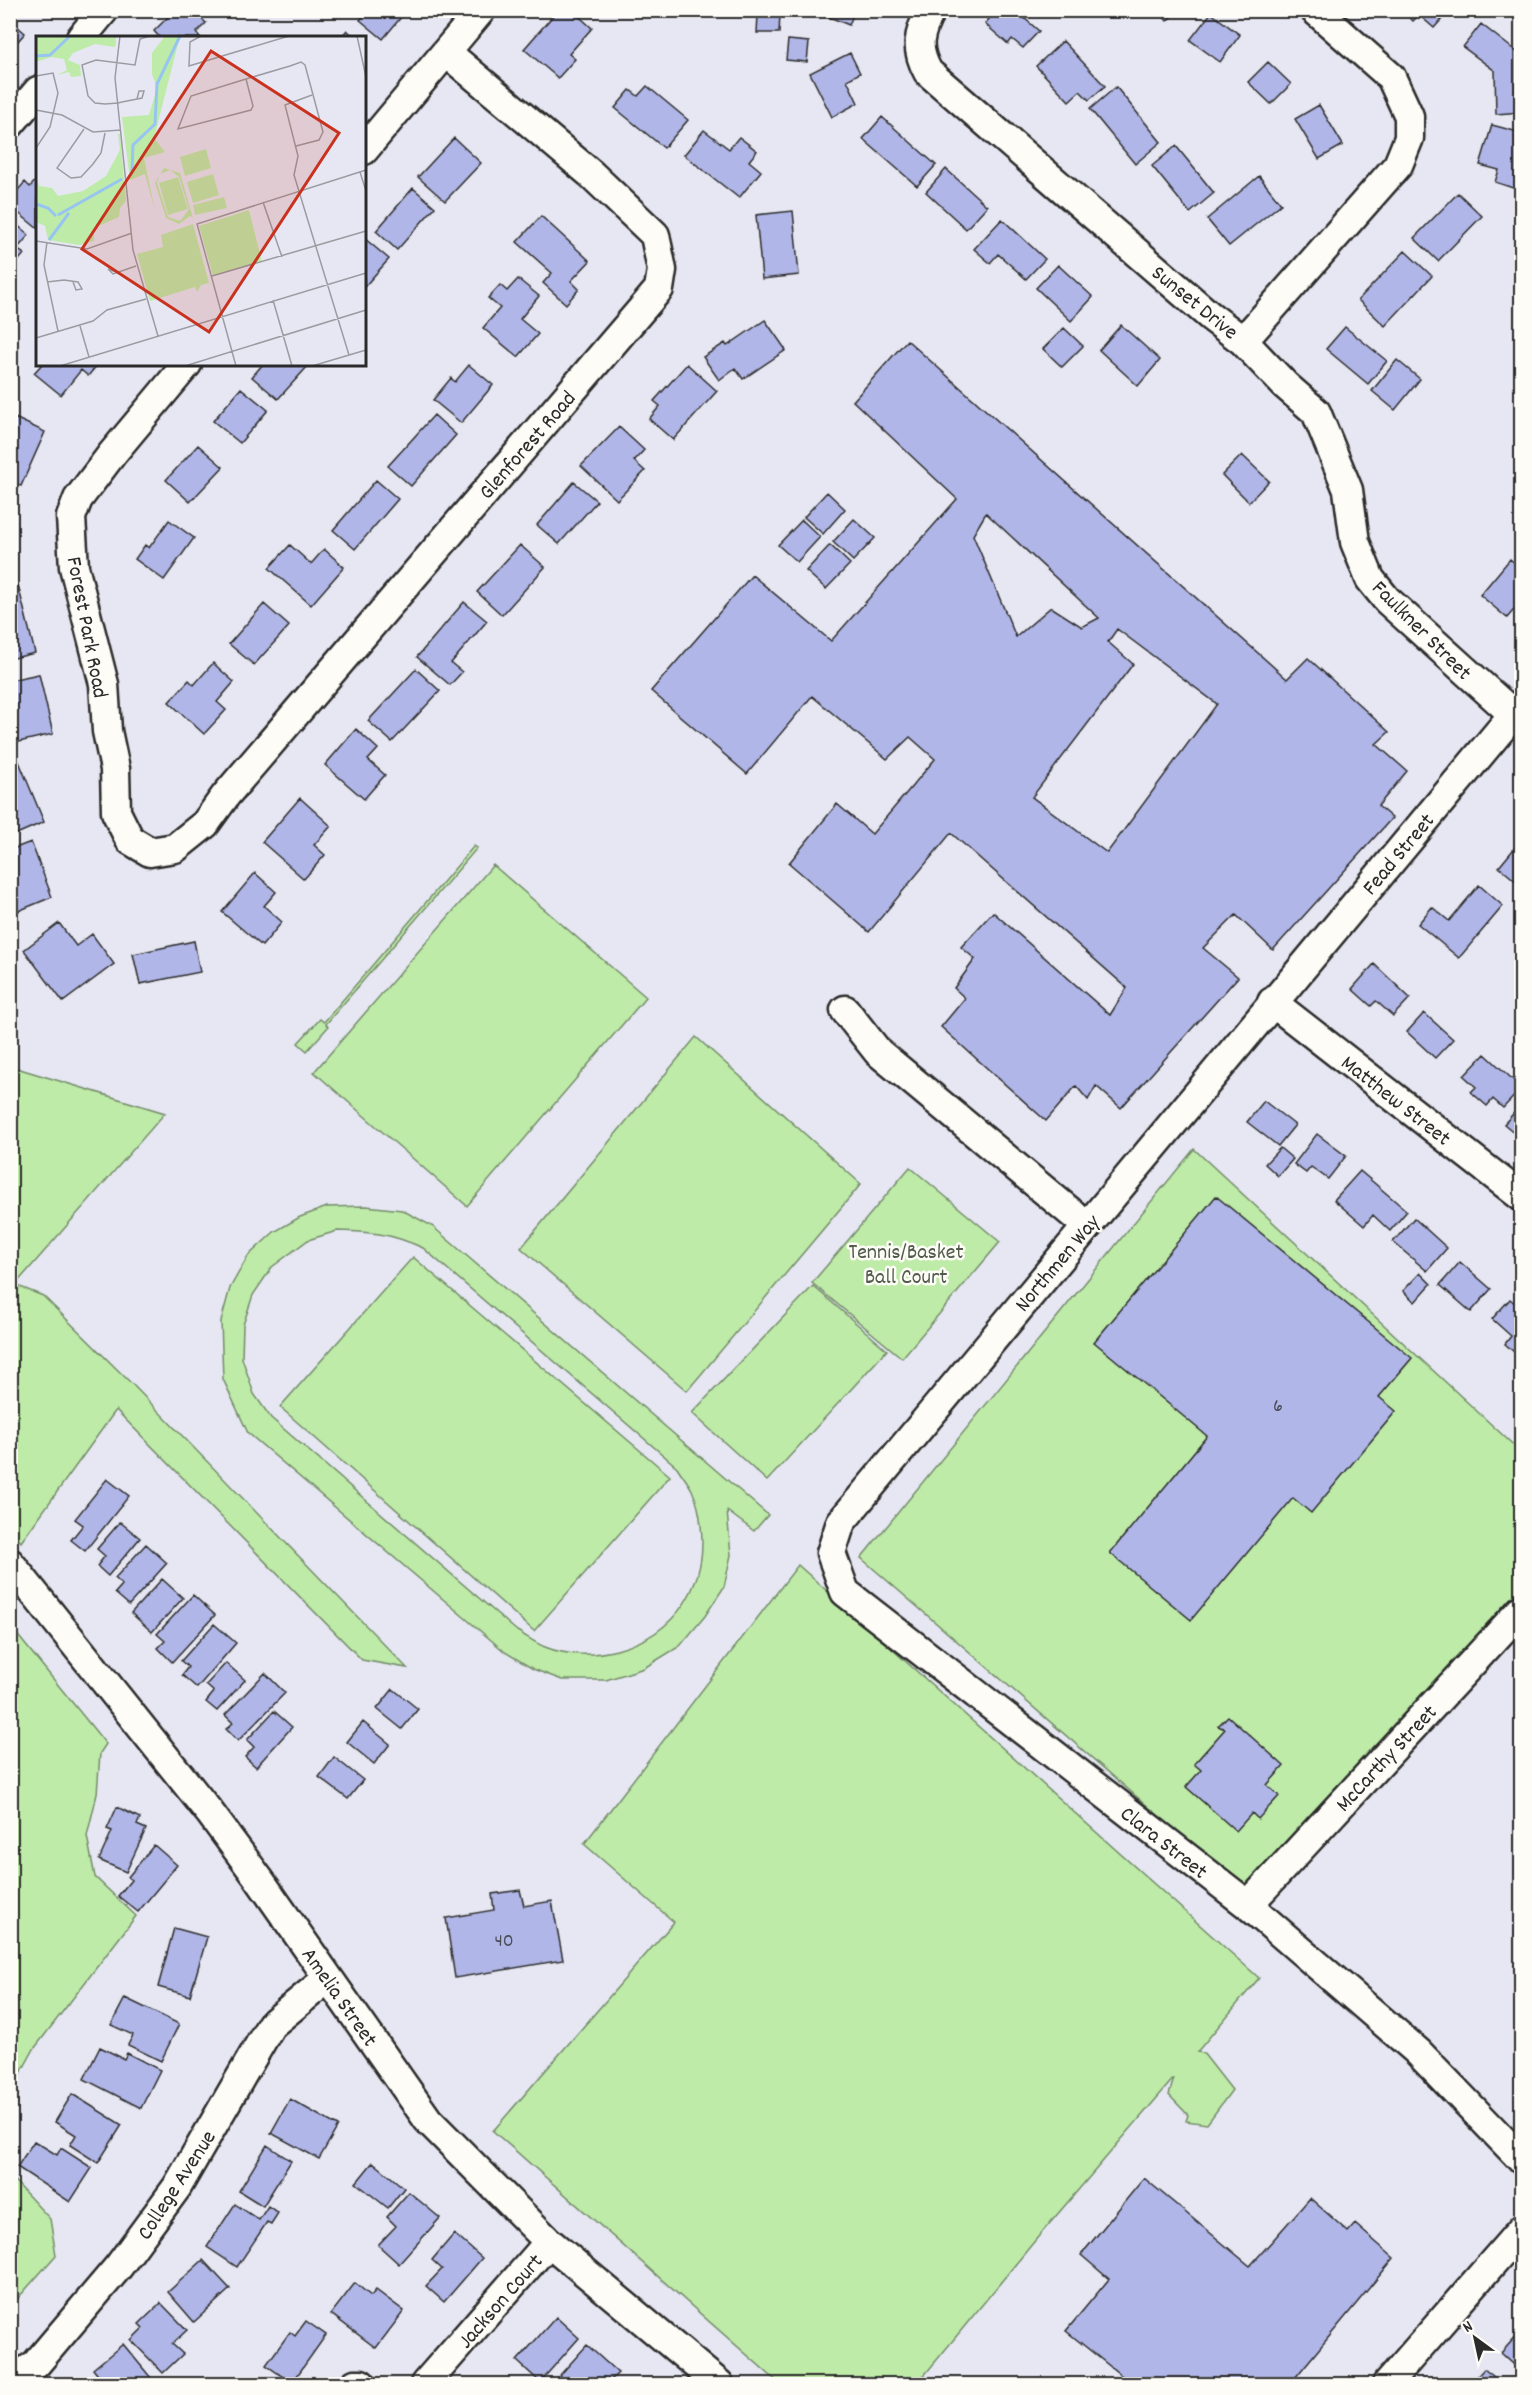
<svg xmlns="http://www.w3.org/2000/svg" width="1532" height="2395" font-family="Dekko,sans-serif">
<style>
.green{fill:#beeba8;stroke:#748b6a;stroke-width:1.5;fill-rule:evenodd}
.building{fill:#b0b6e7;stroke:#2b2b2b;stroke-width:1.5;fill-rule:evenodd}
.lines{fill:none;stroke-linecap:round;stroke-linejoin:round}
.minor-casing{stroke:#2b2b2b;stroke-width:33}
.minor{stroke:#fdfcf7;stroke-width:28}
.labels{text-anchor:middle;stroke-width:5;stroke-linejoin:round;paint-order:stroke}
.number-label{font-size:20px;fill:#4c4e5a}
.street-label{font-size:22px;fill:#2b2b2b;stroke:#fdfcf7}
.park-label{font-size:22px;fill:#505b4a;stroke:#fdfcf7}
.inset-river{fill:none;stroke:#96c5f1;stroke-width:3}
.inset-road{fill:none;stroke:#9b9ca2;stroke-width:1.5}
.view{fill:#c8321e;fill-opacity:0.15;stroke:#c8321e;stroke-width:3}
.inset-edge{fill:none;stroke:#2b2b2b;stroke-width:3}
</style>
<rect width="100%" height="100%" fill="#e6e7f2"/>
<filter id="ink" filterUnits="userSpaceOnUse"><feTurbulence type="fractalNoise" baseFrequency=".0167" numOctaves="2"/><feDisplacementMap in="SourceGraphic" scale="12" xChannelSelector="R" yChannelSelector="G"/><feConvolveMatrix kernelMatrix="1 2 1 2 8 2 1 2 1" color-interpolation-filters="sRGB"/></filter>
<g filter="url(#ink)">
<path class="green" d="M474 846 477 848 326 1024 328 1027 307 1051 298 1043 320 1019 324 1022Z
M493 865 646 997 467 1206 314 1072Z
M696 1037 861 1184 687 1391 521 1248Z
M10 1066 165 1113 15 1285 43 1296 133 1385 407 1668 362 1660 116 1410 21 1542 11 1530Z
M1194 1149 1521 1452V1589L1256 1900 861 1558Z
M910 1167 1000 1242 902 1358 812 1283Z
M366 1206 402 1210 432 1226 768 1515 754 1531 727 1511 731 1555 724 1587 705 1616 680 1646 644 1668 606 1680H562L533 1669 505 1652 248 1433 223 1379 221 1321 230 1288 248 1256 274 1232 300 1217 327 1207ZM337 1231C372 1232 390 1233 423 1248L677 1467C682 1475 688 1482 692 1490 697 1501 700 1514 701 1526 708 1585 676 1634 617 1650 594 1656 567 1656 545 1647 535 1643 526 1636 517 1631L271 1418 254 1394 242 1358 243 1325 253 1295 272 1267 308 1240Z
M413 1257 670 1476 534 1631 280 1407Z
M813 1286 887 1350 767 1481 692 1413Z
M798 1565 1259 1978 1197 2052 1203 2053 1232 2090 1207 2124 1186 2121 1188 2115 1169 2095 1174 2078 1038 2237 917 2384H780L493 2131 674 1922 584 1844Z
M11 1627 106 1744 100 1753 97 1794 87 1836 95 1877 136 1916 34 2049 11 2091Z
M10 2176 50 2219 56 2255 11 2306Z"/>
<path class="building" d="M175 10H193L206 23 196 33 201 38H160L154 31Z
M368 10H407L383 39 360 20Z
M558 10H572L592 28 569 54 575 59 558 78 524 49Z
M812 10H855L849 25Z
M996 10H1015L1039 31 1023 48 1012 39 1008 44 985 24Z
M1158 10H1178L1167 21Z
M1402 10H1450L1434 28 1419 15 1413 21Z
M1211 13 1240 35 1220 62 1190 40Z
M758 14H780L779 33H757Z
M10 20 25 33 10 50Z
M1481 24 1522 56V112L1496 114 1495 71 1463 47Z
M347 30 355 38H340Z
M788 40 809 42 807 62 786 60Z
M1063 41 1105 86 1089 100 1080 91 1069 101 1036 66Z
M850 53 860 73 847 80 858 103 832 117 810 73Z
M1268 62 1291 84 1271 104 1248 82Z
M647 86 688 120 664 148 615 108 630 90 638 96Z
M1116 87 1161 142 1135 164 1090 109Z
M1319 105 1343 145 1319 159 1295 119Z
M882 117 936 165 917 186 863 139Z
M1492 125 1522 133V191L1495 182 1499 170 1480 165Z
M704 130 729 149 739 137 757 151 749 161 761 171 739 198 684 155Z
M454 138 481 163 445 201 418 177Z
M1176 146 1214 193 1190 213 1152 166Z
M946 169 987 206 966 229 926 192Z
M1259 176 1281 204 1229 246 1207 219Z
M38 178V229L10 206V199L25 182 30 187Z
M413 188 435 207 397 250 376 231Z
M1458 193 1482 216 1438 261 1414 238Z
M793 211 799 275 762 279 756 215Z
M541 216 590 261 571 281 579 289 566 304 543 283 552 273 517 242Z
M10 219 29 235 17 249 24 254 10 271Z
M1002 219 1045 259 1026 279 998 254 990 263 974 249Z
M364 238 389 259 364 287Z
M1405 251 1432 276 1385 326 1358 300Z
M1058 265 1093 297 1071 321 1036 288Z
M518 279 539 296 520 319 538 334 518 357 483 328 500 308 488 298 500 285 507 291Z
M765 320 786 350 743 379 735 368 719 380 703 357 725 343 727 346Z
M1121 325 1160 360 1138 386 1099 350Z
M1345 327 1387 361 1368 384 1326 349Z
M1064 328 1083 346 1062 367 1043 349Z
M907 340 1287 679 1308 658 1389 732 1376 744 1407 771 1378 806 1392 818 1273 950 1236 915 1203 948 1238 977 1121 1108 1096 1086 1088 1100 1076 1086 1046 1121 941 1027 965 998 954 988 975 959 961 947 993 912 1110 1015 1127 988 951 833 869 932 789 863 837 804 872 834 935 759 910 737 887 759 812 696 747 774 651 691 752 575 831 641 957 499 853 401ZM986 513 1099 618 1082 627 1051 607 1016 637 973 535ZM1117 629 1217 704 1107 853 1032 797 1133 664 1108 642Z
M1397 360 1420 379 1395 410 1372 391Z
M42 364H98L88 376 81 370 61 395 34 373Z
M263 364H306L308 366 278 399 252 377Z
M687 364 717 391 673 440 649 419 660 406 654 401Z
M469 365 493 385 461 423 433 400 451 378 455 382Z
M241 388 268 410 240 443 213 421Z
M434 415 456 435 411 486 388 466Z
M15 418 45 432 21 486 10 481V427Z
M619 427 644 450 634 461 645 471 617 500 581 466Z
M198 445 223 467 190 502 166 480Z
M1242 455 1269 481 1249 502 1222 475Z
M376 480 398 499 355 549 333 530Z
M574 482 597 501 559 544 537 525Z
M827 492 845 509 823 534 804 517Z
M854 519 875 538 853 561 833 542Z
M169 520 194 538 164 580 135 559 145 545 149 548Z
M802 520 820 537 797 562 778 545Z
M290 545 311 564 324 549 344 567 311 605 269 568Z
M520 545 545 567 502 615 477 592Z
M830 545 850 564 826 589 806 571Z
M1510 559 1522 569V594L1515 602 1518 605 1507 618 1480 595Z
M18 585 35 653 10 659V586Z
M464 602 487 621 451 663 462 672 450 685 417 657Z
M264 604 289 626 254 665 229 644Z
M213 663 234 682 217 702 226 710 204 734 169 702 189 680 194 685Z
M416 669 440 691 392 742 368 721Z
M39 674 53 734 10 744V680Z
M356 729 378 749 368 760 385 775 364 799 325 765Z
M18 759 44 822 12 836 10 831V763Z
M300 798 331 826 314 845 325 855 304 879 262 842Z
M1522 839V876L1517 882 1499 867Z
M31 842 52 897 18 911 10 891V850Z
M255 873 276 892 264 906 282 922 262 946 222 912Z
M1479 885 1503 906 1459 958 1418 924 1432 907 1449 921Z
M59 923 76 946 92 934 114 964 63 1002 24 950Z
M194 941 200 972 140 984 133 954Z
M1374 964 1410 998 1393 1016 1376 1001 1371 1006 1352 989Z
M1424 1013 1453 1039 1435 1058 1407 1032Z
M1485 1054 1522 1088 1503 1108 1493 1099 1487 1106 1471 1092 1476 1087 1464 1076Z
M1264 1101 1295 1125 1278 1146 1247 1122Z
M1522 1104V1139L1504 1124Z
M1317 1134 1346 1156 1328 1179 1311 1167 1306 1173 1294 1164Z
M1280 1148 1293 1159 1278 1176 1265 1164Z
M1360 1171 1407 1211 1390 1231 1373 1215 1364 1226 1334 1200Z
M1216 1196 1412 1358 1379 1397 1396 1411 1311 1513 1293 1498 1191 1620 1110 1553 1207 1436 1094 1342Z
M1414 1218 1447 1248 1427 1271 1393 1242Z
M1460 1262 1491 1289 1471 1312 1440 1285Z
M1420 1273 1431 1284 1415 1302 1403 1291Z
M1510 1299 1522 1309V1359L1505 1344 1511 1336 1492 1319Z
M107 1479 129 1496 85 1551 71 1540 83 1525 75 1519Z
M120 1522 140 1538 108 1576 97 1566 105 1556 97 1549Z
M146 1544 167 1563 129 1605 115 1593 122 1585 115 1578Z
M162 1579 183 1598 152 1632 131 1613Z
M193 1595 215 1615 172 1662 158 1648 165 1641 157 1634Z
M214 1624 236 1643 197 1688 182 1675 188 1667 181 1661Z
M226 1663 245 1680 217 1711 206 1702 214 1692 206 1685Z
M265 1673 285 1693 238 1741 226 1729 233 1723 225 1715Z
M393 1689 418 1709 402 1729 377 1709Z
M274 1711 292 1727 256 1767 245 1757 254 1747 247 1740Z
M1228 1716 1284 1766 1267 1785 1279 1796 1258 1819 1252 1813 1236 1831 1186 1787 1201 1770 1194 1764 1225 1729 1218 1726Z
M363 1722 390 1744 374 1764 347 1742Z
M334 1757 363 1780 348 1799 319 1777Z
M117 1807 140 1818 137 1825 146 1829 126 1872 99 1860 112 1831 107 1829Z
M154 1845 177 1865 138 1912 118 1896 131 1880 128 1877Z
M520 1890 524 1906 552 1901 563 1960 455 1978 446 1918 494 1910 492 1894Z
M174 1928 207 1937 190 1996 158 1987Z
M125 1998 179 2024 161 2061 128 2045 133 2035 111 2025Z
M100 2047 124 2059 127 2053 160 2070 141 2108 84 2079Z
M72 2094 122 2125 98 2163 70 2145 76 2135 55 2122Z
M290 2099 338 2126 319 2159 271 2133Z
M34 2141 57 2155 61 2148 92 2168 70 2202 17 2167Z
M267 2145 291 2161 263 2206 239 2191Z
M373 2162 404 2188 388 2208 356 2183Z
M1144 2178 1250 2266 1310 2198 1348 2232 1355 2224 1394 2258 1290 2384H1132L1066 2331 1109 2279 1081 2255Z
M409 2192 440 2218 399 2264 378 2245 396 2226 387 2217Z
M235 2204 259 2220 268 2206 278 2213 271 2224 267 2222 237 2267 207 2247Z
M454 2234 482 2258 444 2302 426 2286 442 2269 432 2260Z
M203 2260 230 2289 194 2322 168 2292Z
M355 2283 371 2296 376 2290 404 2311 376 2348 331 2314Z
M161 2303 187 2330 172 2344 183 2354 163 2373 131 2340 143 2328 139 2324Z
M556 2317 579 2338 540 2382 517 2361Z
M306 2321 326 2335 292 2383 266 2365 290 2332 295 2336Z
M1520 2332 1522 2333V2372L1501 2353Z
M123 2344 156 2384H105L93 2369Z
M587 2345 618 2373 607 2384H552Z
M1484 2369 1503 2384H1470Z"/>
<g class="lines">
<defs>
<path id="minor" d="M931 10C918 34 915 48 928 72L1210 316 1243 341 1285 385 1316 412 1348 490 1355 542 1370 579 1387 600 1522 722
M81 38 104 10
M10 124 38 91
M364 150 481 10
M1243 341 1398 165 1409 138V116L1391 77 1315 10
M187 364 112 454 78 499 71 517 74 567 104 684 107 731 115 769 116 812 130 840 150 852 175 848 205 824 226 795 659 289 662 270 655 235 591 174 446 52
M1522 704 841 1522 831 1553 845 1592 1248 1905 1418 2052 1522 2160
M1272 1002 1522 1197
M845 1010 878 1052 1086 1225
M10 1563 210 1813 259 1879 428 2120 549 2242 719 2384
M1248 1905 1522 1609
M10 2382 36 2364 119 2266 177 2187 271 2025 328 1978
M355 2384H361
M425 2384 549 2242
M1387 2384 1522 2229"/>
</defs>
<use href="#minor" class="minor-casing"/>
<use href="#minor" class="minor"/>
</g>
</g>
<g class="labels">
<g class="number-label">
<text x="1278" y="1411">6</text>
<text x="504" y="1946">40</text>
</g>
<g class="street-label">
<text transform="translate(1196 301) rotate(39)" y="8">Sunset Drive</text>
<text transform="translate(526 444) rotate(-49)" y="8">Glenforest Road</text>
<text transform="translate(89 627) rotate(79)" y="8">Forest Park Road</text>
<text transform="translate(1423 629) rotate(45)" y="8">Faulkner Street</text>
<text transform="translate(1397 853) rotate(-50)" y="8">Fead Street</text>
<text transform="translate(1397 1099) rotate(38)" y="8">Matthew Street</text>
<text transform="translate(1056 1262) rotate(-50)" y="8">Northmen Way</text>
<text transform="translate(1385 1757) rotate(-47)" y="8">McCarthy Street</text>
<text transform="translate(1165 1841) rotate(38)" y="8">Clara Street</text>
<text transform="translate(341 1996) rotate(55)" y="8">Amelia Street</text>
<text transform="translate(175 2184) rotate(-57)" y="8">College Avenue</text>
<text transform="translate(499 2300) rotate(-49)" y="8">Jackson Court</text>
</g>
<g class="park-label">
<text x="906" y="1258">Tennis/Basket<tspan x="906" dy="25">Ball Court</tspan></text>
</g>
</g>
<g transform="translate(36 36)">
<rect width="330" height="330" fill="#e6e7f2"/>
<path d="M0 0H80V7L79 11 59 8 37 17 32 24 44 29 45 40 35 41 33 36 21 39 31 34 28 23 15 21 0 26ZM129 0H144L118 102 129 116 108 122 119 175 109 138 94 144 86 81 113 79 121 52 116 38V17ZM82 98H84L90 165 84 172 83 181 58 192V205L43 209 12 204 9 190 0 186V141L3 150 16 152 22 160 47 155 70 140 84 114ZM170 113 175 132 149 140 144 121ZM128 132 144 137 157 182 154 180 143 188 130 182 119 147ZM134 134 143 141 153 173 144 185 132 181 121 147 124 138ZM177 138 183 159 157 167 151 146ZM142 141 152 173 132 179 123 147ZM188 161 191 172 159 179 157 169ZM213 174 226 226 177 240 163 190ZM157 188 173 247 165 249 161 256 159 251 114 265 101 218 127 211 125 199Z" fill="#beeba8" fill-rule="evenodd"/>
<path class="inset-river" d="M0 20 14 19 34 0M96 135 97 109 119 88 121 48 144 0M0 168 12 172 20 180M22 179 86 143M13 204 33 177"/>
<path class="inset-road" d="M84 0 79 42 97 214 122 300M165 0 154 6 153 30 253 0M321 0 330 41M0 40 17 37 22 57 14 91 0 112M210 43 217 70 215 74 142 93 155 60 210 43 254 30 265 26 269 29 287 96 283 104 260 110M276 59 249 69 262 120 258 139 313 319M101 63 103 55H108L106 62 86 66 82 67 69 68 59 67 52 60 46 29 60 24 99 29 104 3 114 0M0 74 26 79 57 96 85 94M48 93 21 132 35 142 45 141 57 128 65 117 69 97M324 136 330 155M227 166 246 221M0 205 51 213 96 197M11 206 8 229 22 295M80 236 72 233 77 238 100 230M176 240 330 195M11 246 28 244 42 246 46 253 40 254 37 246M237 264 256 330M44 290 53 321M0 302 57 285 71 274 110 263M24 330 330 237M149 330 330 274M200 330 161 188 330 134M276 330 330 314"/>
<path class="view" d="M175 15 303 97 173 296 46 213Z"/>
<rect width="330" height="330" class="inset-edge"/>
</g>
<rect width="1532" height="2395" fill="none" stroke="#fdfcf7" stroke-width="36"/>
<rect x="18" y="18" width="1496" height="2359" fill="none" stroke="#2b2b2b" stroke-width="2" filter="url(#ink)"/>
<g transform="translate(1475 2338) rotate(327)" stroke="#fdfcf7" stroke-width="4.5" paint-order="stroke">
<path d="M0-4.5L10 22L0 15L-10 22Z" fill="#2b2b2b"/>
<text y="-9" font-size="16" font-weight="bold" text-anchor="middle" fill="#2b2b2b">N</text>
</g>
</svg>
